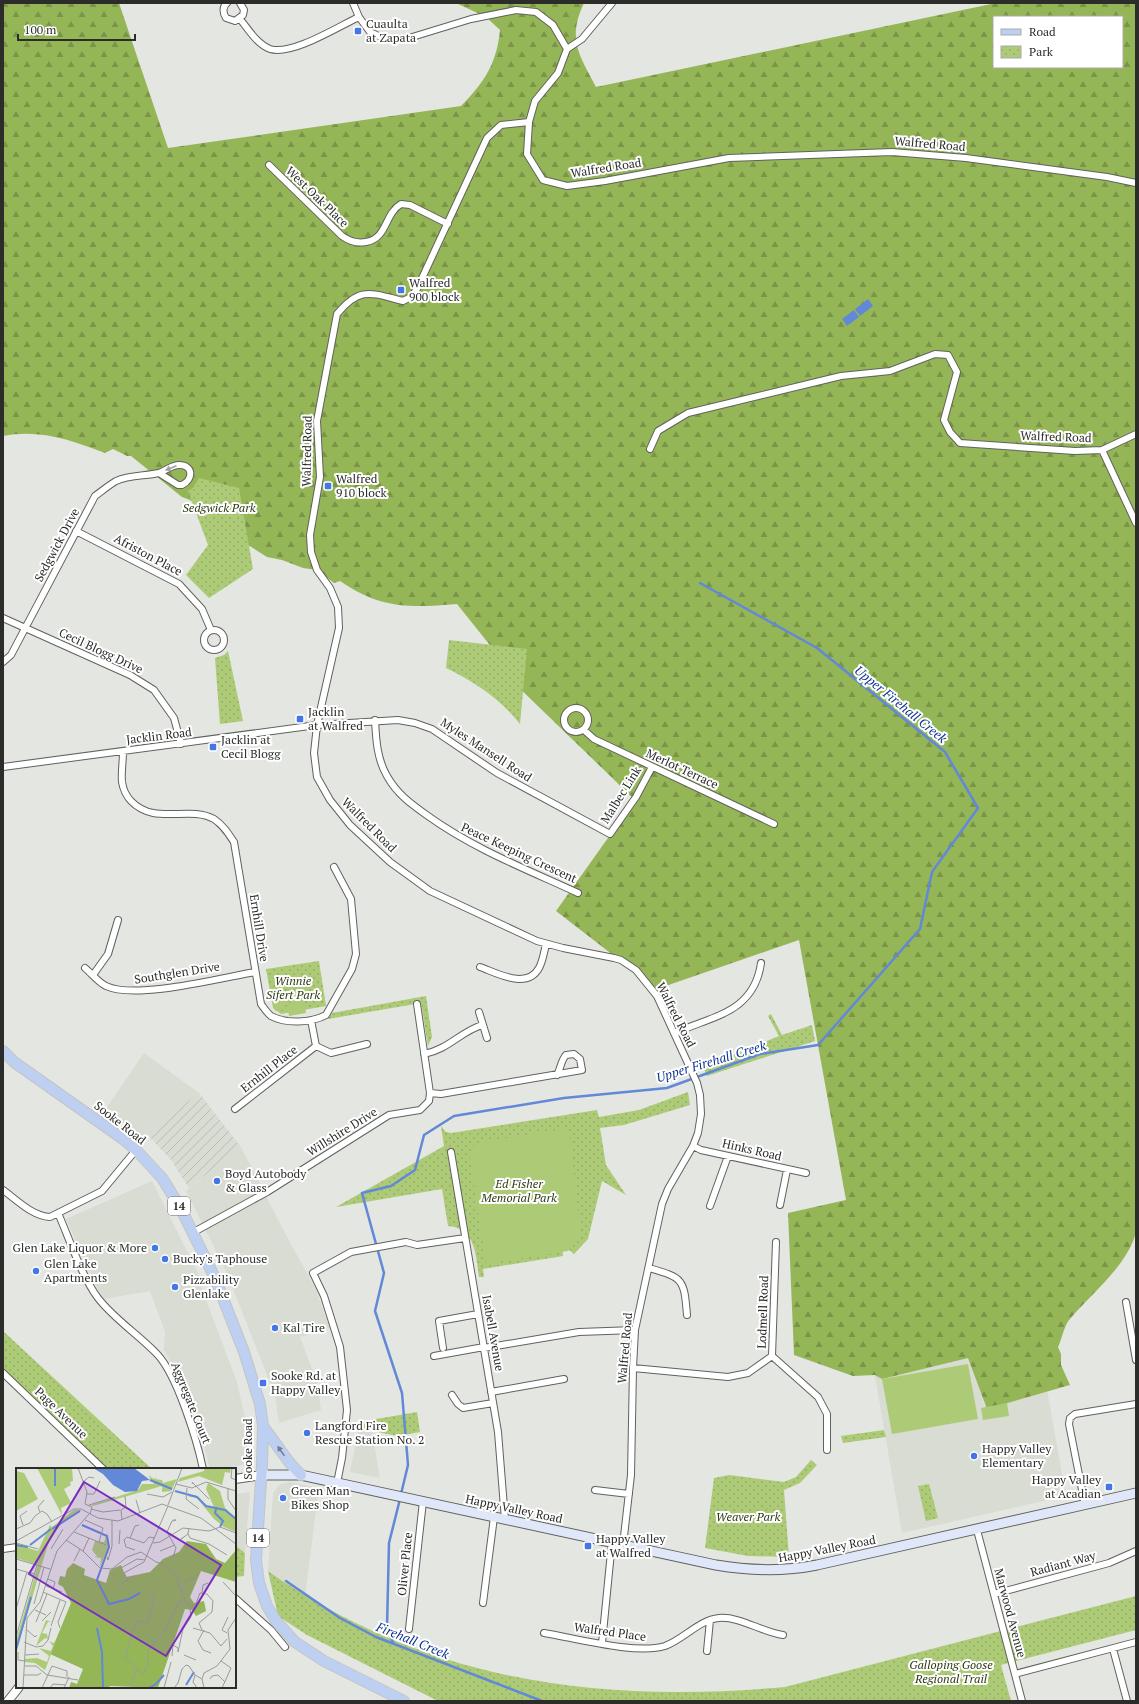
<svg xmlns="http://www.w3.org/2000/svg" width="1139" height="1704" font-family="'PT Serif',serif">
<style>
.built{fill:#d8dcd2}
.industrial{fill:url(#industrial-furrows)}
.forest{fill:url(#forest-firs);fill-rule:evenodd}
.park{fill:url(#park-dots)}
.pitch{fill:#adcb77}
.water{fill:#6288d8}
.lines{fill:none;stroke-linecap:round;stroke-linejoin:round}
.stream{stroke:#6288d8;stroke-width:2.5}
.minor-casing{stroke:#60625e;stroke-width:8}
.tertiary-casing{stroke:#60625e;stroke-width:10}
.secondary-casing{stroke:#60625e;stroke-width:11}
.primary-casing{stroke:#c4c4c4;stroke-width:12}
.minor{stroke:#fff;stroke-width:6}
.tertiary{stroke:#fff;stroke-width:8}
.secondary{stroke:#dfe7f9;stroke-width:9}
.primary{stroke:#bed0f2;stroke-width:10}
.oneway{fill:#a0a0a0}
.oneway2{fill:#757e8e}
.poi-dot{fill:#4476e7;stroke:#fff;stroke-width:1.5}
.labels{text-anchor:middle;stroke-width:4;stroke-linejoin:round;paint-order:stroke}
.shield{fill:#fff;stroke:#6b6b6b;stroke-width:1}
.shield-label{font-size:11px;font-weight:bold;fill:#2c2c2b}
.poi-label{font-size:12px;fill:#2c2c2b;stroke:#fff;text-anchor:start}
.street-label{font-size:12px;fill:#2c2c2b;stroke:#fff}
.park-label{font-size:12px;font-style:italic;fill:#2e3b14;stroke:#fff}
.water-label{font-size:13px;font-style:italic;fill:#103491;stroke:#fff}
.inset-river{fill:none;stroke:#6288d8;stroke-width:2}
.inset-road{fill:none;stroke:#9a9c99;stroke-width:1}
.view{fill:#7b2cbf;fill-opacity:0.15;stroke:#7b2cbf;stroke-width:2}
.inset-edge{fill:none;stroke:#2c2c2b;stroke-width:2}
</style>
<defs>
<pattern id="industrial-furrows" width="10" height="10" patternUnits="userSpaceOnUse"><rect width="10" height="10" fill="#d8dcd2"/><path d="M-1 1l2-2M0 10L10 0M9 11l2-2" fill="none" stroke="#babdb4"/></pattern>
<pattern id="forest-firs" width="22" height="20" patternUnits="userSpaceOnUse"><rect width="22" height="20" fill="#95b657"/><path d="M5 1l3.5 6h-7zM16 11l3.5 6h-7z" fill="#7a9448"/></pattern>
<pattern id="park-dots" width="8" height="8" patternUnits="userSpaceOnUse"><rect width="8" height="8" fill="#adcb77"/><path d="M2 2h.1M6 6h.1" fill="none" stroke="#95ae67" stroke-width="1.8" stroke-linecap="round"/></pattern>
</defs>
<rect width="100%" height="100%" fill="#e4e6e2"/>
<path class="built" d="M144 1053 199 1093 144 1137 105 1110Z
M241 1147 286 1235 315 1288 330 1328 300 1337 317 1382 321 1410 279 1423 275 1395 225 1269 186 1191Z
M152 1181 203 1283 200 1284 237 1382 246 1423 250 1463 223 1469H210L203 1441 188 1399 175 1370 164 1350 165 1332 150 1291 104 1299 97 1288 66 1219Z
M975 1352 984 1405 1047 1390 1066 1496 902 1533 875 1376Z
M359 1428 372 1431 380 1478 350 1472Z
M289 1482 319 1488 305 1596 268 1571 273 1494 279 1485Z
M250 1492 245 1553 235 1545V1494Z"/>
<path class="industrial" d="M199 1093 241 1147 189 1188 172 1161 147 1134Z"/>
<path class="forest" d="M3 3H119L168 148 461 106C484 83 497 63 500 30L486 17 456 3H584C567 39 579 55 596 87L996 3H1136V1232C1128 1265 1091 1294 1070 1319 1064 1325 1062 1339 1058 1347L1061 1354V1365L1070 1385 987 1409 968 1358 882 1379 875 1375 853 1376 794 1355 788 1213 846 1200 799 940 657 989 556 911 635 800 510 679 501 659 457 604C409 608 381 609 340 581L334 583 317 570 303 568 282 560 267 557 242 541 190 500 182 497 131 456H127L113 449 105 453C71 440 40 429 3 436ZM994 17H1122V67H994Z"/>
<path class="park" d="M199 478 239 488 253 569 209 598 186 575 208 545 188 491 193 488Z
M449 640 527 649 520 724C499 698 475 682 446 668Z
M228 651 243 721 220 724 215 658 224 655Z
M319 961 326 1006 281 1014 273 1008 266 969Z
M426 996 432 1037 428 1046 421 1003 328 1019 332 1013Z
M771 1014 782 1035 812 1025 815 1041 707 1076 703 1067 779 1036 768 1016Z
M688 1092 690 1105 624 1125 600 1128 606 1165 626 1195 602 1181 588 1239 574 1254 562 1244 563 1256 483 1269 484 1277H479C476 1256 476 1228 448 1226L442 1189 336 1207 444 1146 441 1126 446 1132 451 1133 597 1110 599 1117 639 1110Z
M3 1331 152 1469H105L3 1374Z
M417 1412 420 1432 397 1436 359 1428V1422Z
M884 1430 886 1437 843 1443 841 1436Z
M811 1460 817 1465 800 1483 784 1490 789 1557 748 1556 705 1548 714 1478 729 1475 784 1482 796 1477Z
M929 1484 938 1518 926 1521 918 1486Z
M235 1545 245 1553 244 1576 235 1577Z
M268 1571C425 1681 596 1704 785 1687L1136 1596V1630L1001 1665 1011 1701H438L307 1635 278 1616Z"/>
<path class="pitch" d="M282 988 286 1009 275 1011 272 990Z
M304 1000 306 1013 289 1016 287 1003Z
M569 1128 581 1237 568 1251 486 1264 469 1153 476 1143Z
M968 1364 978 1419 892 1434 882 1379Z
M1007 1403 1009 1416 983 1420 981 1408Z"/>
<path class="water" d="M868 299 873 306 860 316 855 309Z
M854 310 859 317 847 326 842 319Z"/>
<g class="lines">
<path class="stream" d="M401 1494 408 1465 402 1393 375 1311 384 1273 362 1193 391 1186 415 1170 424 1135 454 1116 564 1098 667 1088 760 1054 818 1045 920 929 932 872 978 808 945 752 817 648 700 583
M286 1581 340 1618 376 1637 542 1701
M393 1643 387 1627 389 1543 400 1499"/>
<defs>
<path id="minor" d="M227 3C222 7 223 13 226 18L235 21 243 15 244 10 240 3
M353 3 359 17 370 32 387 40 409 38 471 19 516 10 536 12 553 25 567 49 558 73 535 101 529 122 527 154 543 180 567 186 605 181 729 158 892 152 966 158 1107 177 1136 183
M240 19C248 29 257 44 270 49 292 56 339 26 359 17
M567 49 582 39 612 3
M529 122 501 125 487 138 417 289 411 297 403 301C371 293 360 286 337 314L317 421 320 477 310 535 311 552 317 570 330 588 338 607 339 628 317 725 314 753 317 777 330 800 350 825 390 862 430 891 537 941 563 948 614 958 621 960 636 970 657 996 697 1083 700 1095 701 1114 698 1133 693 1146 668 1189 662 1204 635 1330 633 1368 631 1475 623 1545
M269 165 342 236C349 241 356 244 366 242 388 238 384 214 401 204L410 205 448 224
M650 449 658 431 688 413 841 376 890 371 935 354 948 355 957 372 944 420 950 432 960 443 1075 451 1102 450 1136 434
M1102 450 1136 523
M76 531 179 584 202 609 211 630
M3 618 130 675 154 690 174 718 181 744
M204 640a10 10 0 1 1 20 0a10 10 0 1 1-20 0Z
M3 662 11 655 95 496C102 491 109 485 116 481 128 475 146 476 159 473 165 471 172 465 179 465 193 465 194 479 182 485H178L159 473
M564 720a12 12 0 1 1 24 0a12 12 0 1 1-24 0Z
M375 720C376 739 377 759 387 776 397 794 411 804 428 816 474 849 526 869 578 893
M584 730 594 739 774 824
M123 752C123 762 121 773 122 782 123 789 127 797 131 801 155 826 188 805 214 819 223 825 228 833 234 842L261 1004C264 1008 267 1013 271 1016 286 1024 311 1023 326 1015L352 969 356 954 351 899 334 867
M3 767 317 725 398 720 415 723 432 729 497 773 610 834 636 797 652 767
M480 967C497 973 527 990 539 968 543 961 544 952 546 944
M85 968C92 974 99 983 106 986 136 1000 220 978 255 972
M93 975 108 954 118 920
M417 1004 430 1093
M479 1012 487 1038
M311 1020 316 1046
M675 1033C712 1016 754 1013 761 963
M316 1046 331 1053 367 1044
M424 1054C449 1049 460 1032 482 1025
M235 1109 316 1046
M693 1146 701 1150 806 1173
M451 1152 498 1432 505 1520
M3 1190C17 1200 32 1216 50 1217L102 1191 136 1150
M780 1205 787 1170
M710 1206 728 1156
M58 1213C69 1238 82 1277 98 1298 114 1319 139 1335 157 1354 177 1375 197 1440 203 1469
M192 1233 267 1192 389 1115 420 1110 429 1101 430 1093 441 1094 582 1070 580 1059 574 1054 566 1055C561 1060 561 1068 557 1075
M649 1268C683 1278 684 1278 687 1315
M1126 1302 1136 1360
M443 1348 439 1321 478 1314
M484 1348 579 1332 635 1330
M434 1356 484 1347
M772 1356 818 1397 827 1414V1450
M772 1356 776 1242
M633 1368 728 1377 748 1373 772 1356
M3 1373 103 1469
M491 1392 564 1379
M452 1395 458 1404 463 1408 493 1403
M337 1483 342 1458 347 1410 340 1347 324 1296 313 1273 351 1252 406 1242 417 1245 465 1238
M595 1490 629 1494
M1085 1505 1069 1424 1070 1418 1075 1414 1136 1404
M977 1530 1022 1701
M3 1549 17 1547
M994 1594 1109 1563 1136 1551
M235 1598 271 1630 285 1647
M483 1603 494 1517
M409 1629 423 1501
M544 1633C575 1638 636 1655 665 1646 684 1639 699 1620 719 1618 739 1616 762 1632 783 1635
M602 1643 612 1542
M1113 1649 1127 1701
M707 1651 710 1620
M1015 1674 1136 1642"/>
<path id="tertiary" d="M235 1479 262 1475
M8 1701 19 1687"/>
<path id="secondary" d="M262 1475H301L716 1565C751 1571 782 1572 817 1565L1136 1493"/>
<path id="primary" d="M3 1051 14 1062 123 1139 136 1150 162 1178 180 1207 215 1278 244 1352 260 1404 263 1426 262 1465 256 1560 259 1583 267 1606 276 1621 295 1642 324 1661 404 1701
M263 1426 289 1462 301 1475"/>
</defs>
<use href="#minor" class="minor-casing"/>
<use href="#tertiary" class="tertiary-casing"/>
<use href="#secondary" class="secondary-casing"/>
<use href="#primary" class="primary-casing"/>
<use href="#minor" class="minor"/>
<use href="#tertiary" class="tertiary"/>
<use href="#secondary" class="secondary"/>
<use href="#primary" class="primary"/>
</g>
<defs><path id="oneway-solid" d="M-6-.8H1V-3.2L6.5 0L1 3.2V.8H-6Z"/></defs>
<use class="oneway" href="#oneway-solid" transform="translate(171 468) rotate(157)"/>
<use class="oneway2" href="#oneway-solid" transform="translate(281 1451) rotate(-125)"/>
<g class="poi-dot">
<rect x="354" y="27" width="8" height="8" rx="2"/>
<rect x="397" y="286" width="8" height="8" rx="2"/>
<rect x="324" y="482" width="8" height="8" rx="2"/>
<rect x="296" y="715" width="8" height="8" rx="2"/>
<rect x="209" y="743" width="8" height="8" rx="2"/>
<circle cx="217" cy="1181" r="4"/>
<circle cx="155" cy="1248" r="4"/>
<circle cx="165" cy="1259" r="4"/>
<circle cx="36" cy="1271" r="4"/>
<circle cx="175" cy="1287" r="4"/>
<circle cx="275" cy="1328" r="4"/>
<rect x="259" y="1379" width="8" height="8" rx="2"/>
<circle cx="307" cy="1433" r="4"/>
<circle cx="974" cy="1456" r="4"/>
<rect x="1105" y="1483" width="8" height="8" rx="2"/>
<circle cx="283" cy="1498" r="4"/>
<rect x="584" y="1542" width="8" height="8" rx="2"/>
</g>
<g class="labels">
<g class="shield">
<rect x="168" y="1197" width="22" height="18" rx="3"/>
<rect x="247" y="1529" width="22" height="18" rx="3"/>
</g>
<g class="shield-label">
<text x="179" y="1210">14</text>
<text x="258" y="1542">14</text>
</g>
<g class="poi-label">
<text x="366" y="28">Cuaulta<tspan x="366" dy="14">at Zapata</tspan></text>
<text x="409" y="287">Walfred<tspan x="409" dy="14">900 block</tspan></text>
<text x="336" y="483">Walfred<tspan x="336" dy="14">910 block</tspan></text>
<text x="308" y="716">Jacklin<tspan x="308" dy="14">at Walfred</tspan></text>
<text x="221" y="744">Jacklin at<tspan x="221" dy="14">Cecil Blogg</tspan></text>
<text x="225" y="1178">Boyd Autobody<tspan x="225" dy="14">&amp; Glass</tspan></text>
<text x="147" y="1252" text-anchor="end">Glen Lake Liquor &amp; More</text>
<text x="173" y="1263">Bucky's Taphouse</text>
<text x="44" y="1268">Glen Lake<tspan x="44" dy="14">Apartments</tspan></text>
<text x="183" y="1284">Pizzability<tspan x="183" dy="14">Glenlake</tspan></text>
<text x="283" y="1332">Kal Tire</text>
<text x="271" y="1380">Sooke Rd. at<tspan x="271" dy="14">Happy Valley</tspan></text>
<text x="315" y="1430">Langford Fire<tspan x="315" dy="14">Rescue Station No. 2</tspan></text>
<text x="982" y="1453">Happy Valley<tspan x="982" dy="14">Elementary</tspan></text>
<text x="1101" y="1484" text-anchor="end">Happy Valley<tspan x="1101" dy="14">at Acadian</tspan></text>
<text x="291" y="1495">Green Man<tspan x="291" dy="14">Bikes Shop</tspan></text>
<text x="596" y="1543">Happy Valley<tspan x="596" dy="14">at Walfred</tspan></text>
</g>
<g class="street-label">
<text transform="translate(930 144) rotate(5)" y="4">Walfred Road</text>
<text transform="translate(606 168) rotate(-9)" y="4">Walfred Road</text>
<text transform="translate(317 197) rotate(44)" y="4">West Oak Place</text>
<text transform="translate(1056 437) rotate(2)" y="4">Walfred Road</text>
<text transform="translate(307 451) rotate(-89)" y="4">Walfred Road</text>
<text transform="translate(57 545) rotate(-62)" y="4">Sedgwick Drive</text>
<text transform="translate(148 555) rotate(28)" y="4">Afriston Place</text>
<text transform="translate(101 651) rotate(25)" y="4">Cecil Blogg Drive</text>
<text transform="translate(159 736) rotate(-7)" y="4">Jacklin Road</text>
<text transform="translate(486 750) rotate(33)" y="4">Myles Mansell Road</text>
<text transform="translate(682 769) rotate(25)" y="4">Merlot Terrace</text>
<text transform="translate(621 795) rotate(-58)" y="4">Malbec Link</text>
<text transform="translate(369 825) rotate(45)" y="4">Walfred Road</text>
<text transform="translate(519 853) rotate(25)" y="4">Peace Keeping Crescent</text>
<text transform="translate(259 928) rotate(81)" y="4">Ernhill Drive</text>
<text transform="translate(177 973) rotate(-9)" y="4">Southglen Drive</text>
<text transform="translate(676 1015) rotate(63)" y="4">Walfred Road</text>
<text transform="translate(269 1069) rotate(-38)" y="4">Ernhill Place</text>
<text transform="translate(120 1123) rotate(38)" y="4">Sooke Road</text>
<text transform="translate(342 1132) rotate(-32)" y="4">Willshire Drive</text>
<text transform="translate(752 1150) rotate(13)" y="4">Hinks Road</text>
<text transform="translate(763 1312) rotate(-88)" y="4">Lodmell Road</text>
<text transform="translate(493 1333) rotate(80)" y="4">Isabell Avenue</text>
<text transform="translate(625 1348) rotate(-85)" y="4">Walfred Road</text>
<text transform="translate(191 1403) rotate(68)" y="4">Aggregate Court</text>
<text transform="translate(61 1413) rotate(44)" y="4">Page Avenue</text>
<text transform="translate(248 1449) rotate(-90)" y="4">Sooke Road</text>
<text transform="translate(514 1509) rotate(12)" y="4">Happy Valley Road</text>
<text transform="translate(827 1549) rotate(-11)" y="4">Happy Valley Road</text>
<text transform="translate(405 1564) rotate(-84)" y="4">Oliver Place</text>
<text transform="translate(1063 1564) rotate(-15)" y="4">Radiant Way</text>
<text transform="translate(1010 1613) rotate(75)" y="4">Marwood Avenue</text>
<text transform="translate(610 1632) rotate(8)" y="4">Walfred Place</text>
</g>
<g class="park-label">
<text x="219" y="512">Sedgwick Park</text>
<text x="293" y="985">Winnie<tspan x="293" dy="14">Sifert Park</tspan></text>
<text x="519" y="1188">Ed Fisher<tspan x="519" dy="14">Memorial Park</tspan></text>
<text x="748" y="1521">Weaver Park</text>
<text x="951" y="1669">Galloping Goose<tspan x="951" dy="14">Regional Trail</tspan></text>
</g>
<g class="water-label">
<text transform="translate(901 704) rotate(39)" y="5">Upper Firehall Creek</text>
<text transform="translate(711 1061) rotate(-17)" y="5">Upper Firehall Creek</text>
<text transform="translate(413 1640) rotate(22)" y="5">Firehall Creek</text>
</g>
</g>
<g transform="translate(16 1468)">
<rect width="220" height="220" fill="#e4e6e2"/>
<path d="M171 73 190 76 200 91 209 95 220 82V114L185 103 174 129 178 135 188 133 190 143 180 148 176 142 169 141 142 220 95 218 90 220H53L55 214 61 216 67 201 34 186 55 135 47 119 42 116 44 108 49 109 51 101 57 95 69 101 68 107 90 115 94 102 105 97 110 109 134 104 147 91 163 84Z" fill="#95b657"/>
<path d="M21 0H56L57 13 54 14 55 17 48 21 55 35 45 40 46 47ZM188 0H215L214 5 209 4 206 17 183 8 162 14 164 10 188 3ZM0 3 8 5 22 31 0 43ZM132 7 138 11 141 8 139 11 146 12 147 15 161 11 155 23 146 24V18L77 38 75 37 122 22 126 16H138ZM192 15 204 23 209 40 220 50V64L208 59 198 51 181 30 171 28 179 27 191 38 198 39 190 21ZM58 42H65L46 55 33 73 0 184V173L22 97 0 90V76L22 83 34 57 36 59ZM91 65 93 78 84 99 85 90 78 89 81 88 76 82 79 73 88 74ZM30 152 35 154H32L26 165 31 166 32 171 29 170 20 178ZM44 162 28 205 29 202 19 195 9 194V191L21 190 31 194 33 188 23 180 35 183 37 178 33 173 37 175 40 173Z" fill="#adcb77"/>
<path d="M77 81a6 6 0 1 1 12 0a6 6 0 1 1-12 0Z" fill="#adcb77"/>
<path d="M77 0H118L134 12 126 13 121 23 109 24 97 17 87 6Z" fill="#6288d8"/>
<path class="inset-river" d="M134 12 156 21M39 18V0M159 23 181 29 190 38 209 42 220 51M200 41 199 45 207 53 204 59M66 57 91 68 93 79 81 112 93 136 113 131 124 125M36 61 64 43M0 77 12 79M14 77 35 61M81 160 86 184 87 220M0 182 15 129M170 217 178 204M133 220 140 216 148 207"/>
<path class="inset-road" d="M62 0 71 24 69 36M216 0 215 10 220 12M67 14 73 9 78 10M160 16 176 20 190 14 220 23M177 16 176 14 193 31M171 20 170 31 183 41M212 20V31L220 43M71 26H78L84 13M131 26 147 29 156 24M120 32 124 45M69 36 76 39 74 46M73 37 99 29M152 37 166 0M75 41 87 44 104 42M24 44 22 39 28 32M69 52 87 60 83 74M106 52 105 42 110 39 109 28M157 52H160L156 53 151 64 160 80 157 89 159 86M7 57 4 48 11 43M0 61 14 55 19 48 26 43 31 46 36 54M58 64 90 77M172 66 174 70 193 76 211 87M114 70 119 58 123 57M167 70 165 71 172 66 173 60M50 72 67 83 84 100 96 101 111 89 125 84 140 94 147 96 163 109 161 115 174 140 179 138 184 125 191 126 197 133 196 144 183 155 186 162M108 72 111 69 128 75 133 69 139 70M108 72 110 79 119 82M0 73 58 41H65L82 50 102 53 146 36 185 50 220 76M0 75 22 81M137 75 144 74 167 60 193 63 204 59 220 65M103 76 104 62M35 81 47 61M67 83 73 70M144 83 159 77M91 89 92 92 96 78V52M0 91 34 101M58 93 64 81M105 100 121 91 129 92M0 101 18 106M32 111 39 114 37 121M112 112 108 105 128 94 152 38M207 114 220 128M30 118 46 124M101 119 118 108M165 122 169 119V113L179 110M27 124 50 134 42 154 44 160M186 125 187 117 192 115M137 127 138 132 131 155 123 152 117 161 109 190 127 206 132 198V182L150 161 163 133H170M18 136 28 99M0 141 11 104M19 142 30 147M26 153 35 144M20 154 31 126M35 158 44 132M177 160 194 165 205 178 211 171M11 162 19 169 21 167M188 162 182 173 187 182 195 185M211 165 206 162 212 149M0 169 21 97M8 174 20 179 27 178 32 172 35 160M2 184V192L8 193M162 184 167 161 175 149 174 140M9 187 23 186M168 187 180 192M156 188 157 177 162 180V184M205 193 215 200 206 220M9 198H20L31 207 62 212M8 207H22L25 205M179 207 177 214 181 220M194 211 196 208 202 207 209 214M114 218 121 201M7 220 11 150 24 134 41 83 73 46M26 220 36 198 51 203V209M34 220 37 216 50 217M48 220 53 209M148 220 155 194M158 220 162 215 166 201 170 197 173 198 179 207 186 211M188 220 186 211 188 205 201 198 214 181 212 162 220 150"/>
<path class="view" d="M68 14 205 97 150 188 13 106Z"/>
<rect width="220" height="220" class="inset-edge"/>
</g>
<rect width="1139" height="1704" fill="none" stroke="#2c2c2b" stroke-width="8"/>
<rect x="993" y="16" width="130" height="52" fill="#ffffff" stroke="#ababaa"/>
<rect x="1001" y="29" width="20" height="6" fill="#bed0f2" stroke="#ababaa"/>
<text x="1029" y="36" font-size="12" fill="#2c2c2b">Road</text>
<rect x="1001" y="46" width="20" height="12" fill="url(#park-dots)" stroke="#ababaa"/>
<text x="1029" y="56" font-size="12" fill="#2c2c2b">Park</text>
<path d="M18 34v6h117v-6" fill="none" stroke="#2c2c2b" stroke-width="2"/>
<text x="24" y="34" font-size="12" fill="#2c2c2b" stroke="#ffffff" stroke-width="3" paint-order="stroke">100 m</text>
</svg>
